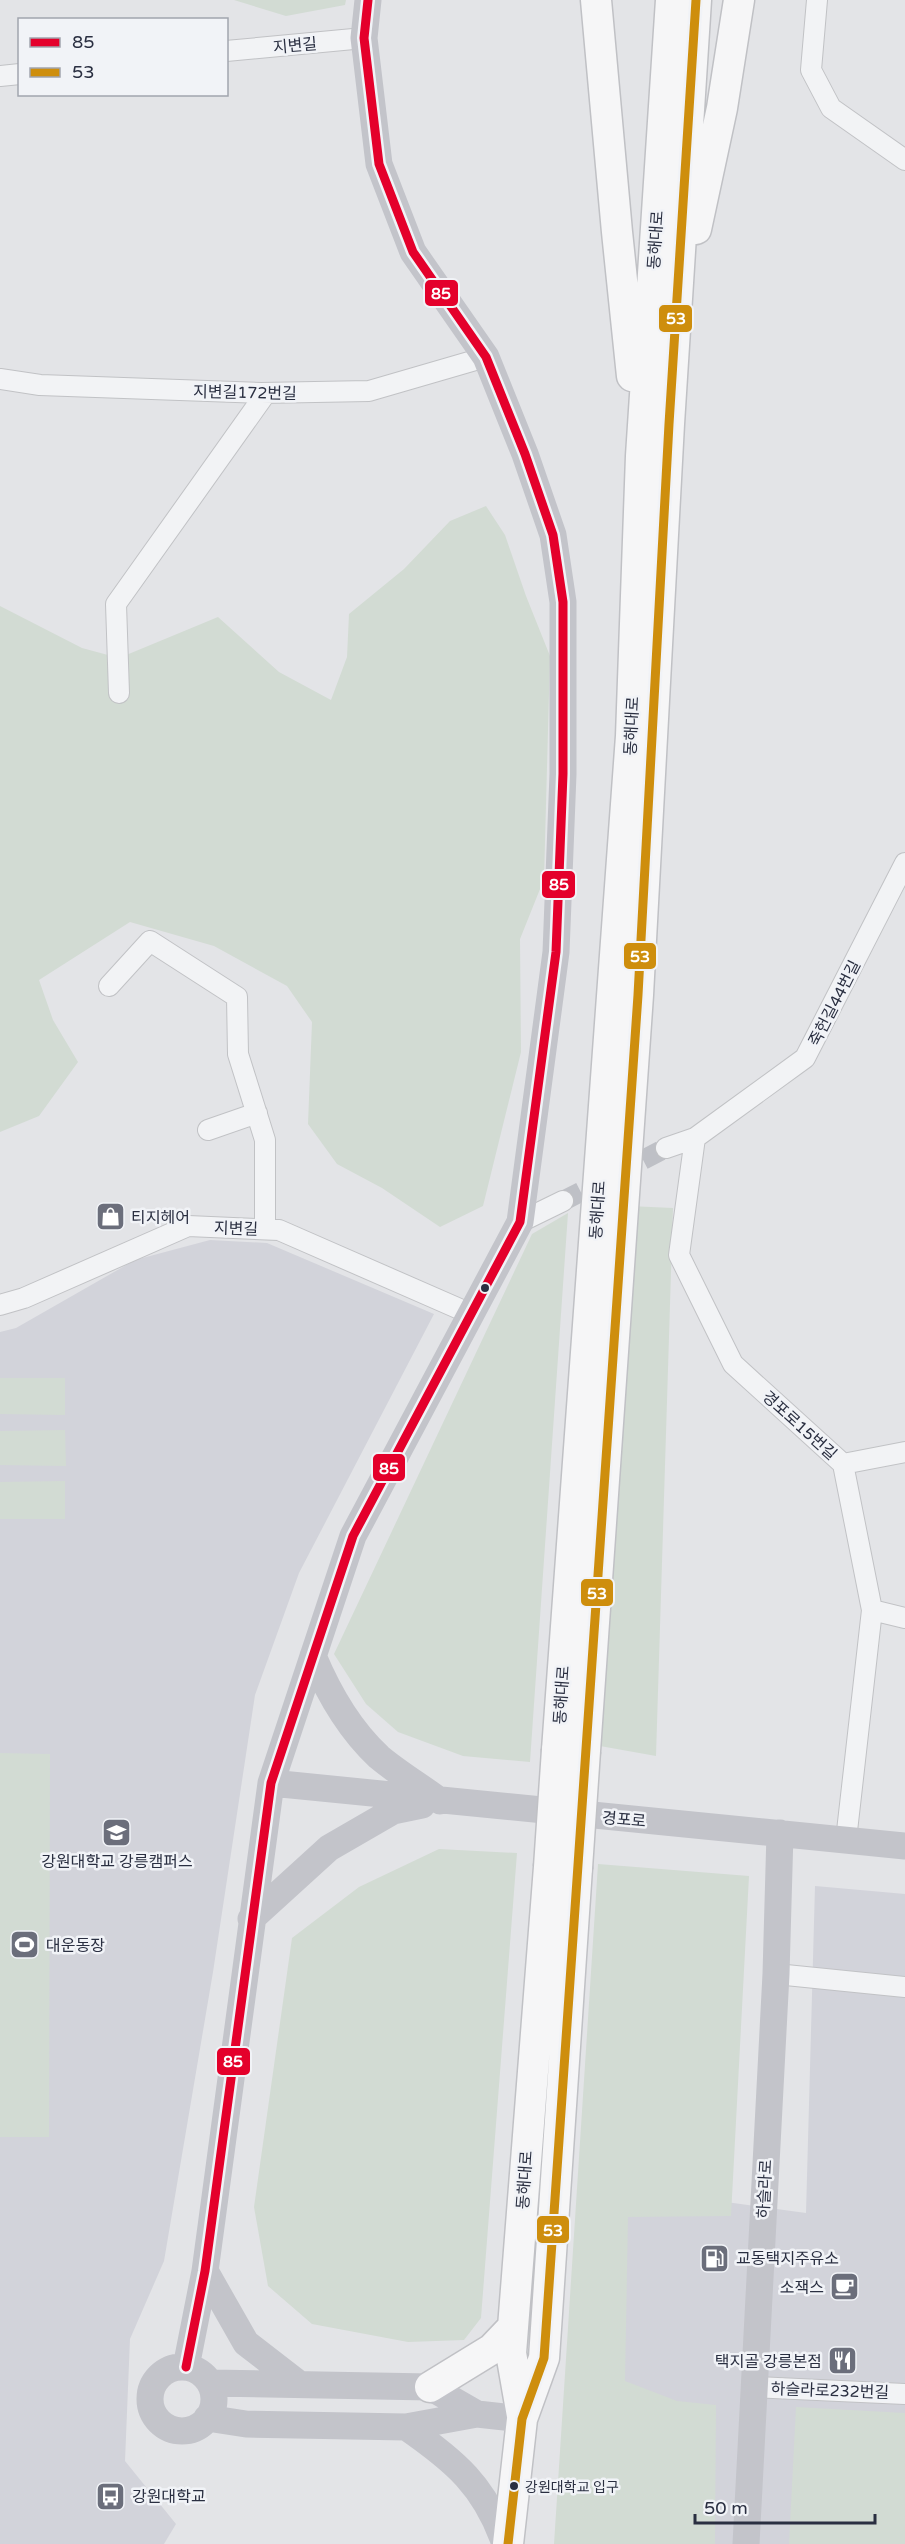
<svg xmlns="http://www.w3.org/2000/svg" width="905" height="2544" font-family="'Varela Round','Noto Sans KR',sans-serif">
<style>
.built{fill:#d2d3da}
.green{fill:#d2dbd3}
.lines{fill:none;stroke-linecap:round;stroke-linejoin:round}
.street-tunnel{stroke:#bec0c6;stroke-width:20;stroke-dasharray:20 10;stroke-linecap:butt}
.street-casing{stroke:#c1c2c5;stroke-width:22}
.primary-casing{stroke:#c0c1c5;stroke-width:33}
.street{stroke:#f2f3f5;stroke-width:20}
.secondary{stroke:#c3c4ca;stroke-width:27}
.primary{stroke:#f6f6f7;stroke-width:30}
.primary-bridge-casing{stroke:#c0c1c5;stroke-width:33;stroke-linecap:butt}
.primary-bridge{stroke:#f6f6f7;stroke-width:30}
.bus-1-casing{stroke:#f1f3f7;stroke-width:14}
.bus-2-casing{stroke:#f1f3f7;stroke-width:14}
.bus-1{stroke:#e4002b;stroke-width:9}
.bus-2{stroke:#ce8e0d;stroke-width:9}
.bus-dot{fill:#2a2f41;stroke:#f1f3f7;stroke-width:2}
.labels{text-anchor:middle;stroke-width:5;stroke-linejoin:round;paint-order:stroke}
.bus-label{font-size:14px;fill:#2a2f41;stroke:#f1f3f7;text-anchor:start}
.street-label{font-size:16px;fill:#2a2f41;stroke:#f1f3f7}
.poi-label{font-size:16px;fill:#2a2f41;stroke:#f1f3f7;text-anchor:start}
.line-badge{stroke:#f1f3f7;stroke-width:2}
.badge-label{font-size:16px;text-anchor:middle;font-weight:bold;fill:#fff}
</style>
<rect width="100%" height="100%" fill="#e3e4e7"/>
<path class="built" d="M210 1240 267 1243 434 1314 299 1573 255 1695 213 1972 164 2261 130 2339 125 2461 176 2524 164 2544H0V1332L16 1328 135 1260Z
M815 1886 905 1894V2544H559L611 2186 806 2213Z"/>
<path class="green" d="M234 0H346L345 5 286 16Z
M486 506 505 535 526 596 550 656 544 879 520 939 521 1052 483 1206 440 1227 382 1188 337 1164 308 1124 312 1022 287 986 214 946 130 922 39 980 53 1020 78 1062 39 1116 0 1132V606L82 648 119 658 218 617 279 672 331 700 347 657 349 614 404 569 450 521Z
M629 1206 673 1208 656 1756 600 1746Z
M568 1213 530 1762 463 1756 398 1732 366 1704 334 1654 532 1234Z
M0 1378H65V1415L0 1414Z
M65 1430 66 1466 0 1465V1431Z
M65 1481V1519H0V1482Z
M0 1753 50 1754 49 2137H0Z
M439 1849 517 1853 481 2318 464 2340 408 2342 312 2324 268 2286 254 2207 292 1938 359 1887Z
M598 1864 749 1876 731 2216 628 2217 625 2381 677 2401 716 2405 715 2544H554Z
M796 2407 905 2413V2544H789Z"/>
<g class="lines">
<path class="street-tunnel" d="M563 1201 666 1148"/>
<defs>
<path id="street" d="M817 0 811 70 831 108 905 160
M226 51 364 38
M0 76 20 74
M0 379 40 385 261 393 369 391 486 357
M119 693 116 604 266 393
M109 986 150 941 237 997 238 1054 265 1140V1229
M208 1130 257 1113
M695 1138 679 1255 733 1364 843 1464 872 1610 846 1840
M666 1148 695 1138 805 1058 905 863
M520 1222 563 1201
M0 1305 24 1298 188 1226 279 1230 471 1314
M843 1464 905 1452
M872 1610 905 1618
M776 1974 905 1987
M754 2387 905 2394"/>
<path id="primary" d="M596 0 617 232 632 376
M696 229 722 108 739 0
M557 1750 631 736 641 456 671 0
M585 1751 638 995 669 424 696 0
M430 2387 492 2349 513 2327
M522 2416 511 2353 549 1867
M508 2544 522 2419 544 2358 577 1868"/>
</defs>
<use href="#street" class="street-casing"/>
<use href="#primary" class="primary-casing"/>
<use href="#street" class="street"/>
<path class="secondary" d="M313 1656C328 1692 350 1730 379 1757 398 1773 420 1786 440 1801
M271 1783 905 1846
M251 1919 329 1848 393 1811 422 1805
M205 2271 246 2343 299 2384
M186 2367 205 2271 271 1783 353 1536 520 1222 556 952 563 774V602L553 535 525 454 486 357 413 252 379 164 364 38 368 0
M150 2399a32 32 0 1 1 64 0a32 32 0 1 1-64 0Z
M477 2414 522 2419
M207 2418 246 2424 406 2427 477 2414 430 2387 210 2383
M406 2427C455 2461 485 2486 505 2544
M746 2544 776 1974 780 1833"/>
<use href="#primary" class="primary"/>
<defs>
<path id="primary-bridge" d="M549 1867 557 1750
M577 1868 585 1751"/>
</defs>
<use href="#primary-bridge" class="primary-bridge-casing"/>
<use href="#primary-bridge" class="primary-bridge"/>
<defs>
<path id="bus-1" d="M186 2367 205 2271 271 1783 353 1536 520 1222 556 952 563 774V602L553 535 525 454 486 357 413 252 379 164 364 38 368 0"/>
<path id="bus-2" d="M508 2544 522 2419 544 2358 638 995 669 424 696 0"/>
</defs>
<use href="#bus-1" class="bus-1-casing"/>
<use href="#bus-2" class="bus-2-casing"/>
<use href="#bus-1" class="bus-1"/>
<use href="#bus-2" class="bus-2"/>
</g>
<defs>
<symbol id="shop-square" viewBox="-11 -11 22 22"><rect x="-9" y="-9" width="18" height="18" rx="4" fill="#6b6e7b" stroke="#f1f3f7"/><path d="M-5-2.5h2.3a2.7 3.5 0 0 1 5.4 0H5L5.5 6h-11ZM-1.5-2.5h3a1.5 2.3 0 0 0-3 0Z" fill="#fff"/></symbol>
<symbol id="university-square" viewBox="-11 -11 22 22"><rect x="-9" y="-9" width="18" height="18" rx="4" fill="#6b6e7b" stroke="#f1f3f7"/><path d="M0-5L7-2L0 1L-7-2ZM-4 1L0 2.5L4 1V4Q0 6-4 4Z" fill="#fff"/></symbol>
<symbol id="stadium-square" viewBox="-11 -11 22 22"><rect x="-9" y="-9" width="18" height="18" rx="4" fill="#6b6e7b" stroke="#f1f3f7"/><path d="M0-5a6.5 5 0 1 0 0 10a6.5 5 0 1 0 0-10ZM-3.5-1.8h7v3.6h-7Z" fill="#fff"/></symbol>
<symbol id="fuel-square" viewBox="-11 -11 22 22"><rect x="-9" y="-9" width="18" height="18" rx="4" fill="#6b6e7b" stroke="#f1f3f7"/><path d="M-5.5-6h7V0h2V4h1.3V-2.5L3-4.5l.8-.8L6-3V5H2.5V1h-1V6h-7ZM-4.2-4.7v3.2H.2V-4.7Z" fill="#fff"/></symbol>
<symbol id="cafe-square" viewBox="-11 -11 22 22"><rect x="-9" y="-9" width="18" height="18" rx="4" fill="#6b6e7b" stroke="#f1f3f7"/><path d="M-5.5-4.5H6V0H3Q3 3.5 0 3.5H-2.5Q-5.5 3.5-5.5 0ZM3-3.2v2h1.7v-2ZM-6 4.5H4V6H-6Z" fill="#fff"/></symbol>
<symbol id="restaurant-square" viewBox="-11 -11 22 22"><rect x="-9" y="-9" width="18" height="18" rx="4" fill="#6b6e7b" stroke="#f1f3f7"/><path d="M-5-6h1v4h1v-4h1v4h1v-4h1v5L-1.5 .5V6h-2V.5L-5-1ZM5-6V6H3V1.5H1.5Q1.5-4 5-6Z" fill="#fff"/></symbol>
<symbol id="bus-square" viewBox="-11 -11 22 22"><rect x="-9" y="-9" width="18" height="18" rx="4" fill="#6b6e7b" stroke="#f1f3f7"/><path d="M-5-6H5V4H4V6H2V4H-2V6H-4V4H-5ZM-3.5-4V0h7V-4ZM-3.5 1.2v1.5H-2V1.2ZM2 1.2v1.5H3.5V1.2Z" fill="#fff"/></symbol>
</defs>
<g fill-rule="evenodd">
<use href="#shop-square" x="94" y="1200" width="33" height="33"/>
<use href="#university-square" x="100" y="1816" width="33" height="33"/>
<use href="#stadium-square" x="8" y="1928" width="33" height="33"/>
<use href="#fuel-square" x="698" y="2242" width="33" height="33"/>
<use href="#cafe-square" x="828" y="2270" width="33" height="33"/>
<use href="#restaurant-square" x="826" y="2344" width="33" height="33"/>
<use href="#bus-square" x="94" y="2480" width="33" height="33"/>
</g>
<g class="bus-dot">
<circle cx="485" cy="1288" r="5"/>
<circle cx="514" cy="2486" r="5"/>
</g>
<g class="labels">
<g class="bus-label">
<text x="525" y="2492">강원대학교 입구</text>
</g>
<g class="street-label">
<text transform="translate(295 45) rotate(-5)" y="6">지변길</text>
<text transform="translate(655 240) rotate(-86)" y="6">동해대로</text>
<text transform="translate(245 392) rotate(1)" y="6">지변길172번길</text>
<text transform="translate(631 726) rotate(-87)" y="6">동해대로</text>
<text transform="translate(834 1003) rotate(-63)" y="6">죽헌길44번길</text>
<text transform="translate(597 1210) rotate(-86)" y="6">동해대로</text>
<text transform="translate(236 1228) rotate(2)" y="6">지변길</text>
<text transform="translate(800 1425) rotate(42)" y="6">경포로15번길</text>
<text transform="translate(561 1695) rotate(-86)" y="6">동해대로</text>
<text transform="translate(624 1819) rotate(5)" y="6">경포로</text>
<text transform="translate(524 2180) rotate(-86)" y="6">동해대로</text>
<text transform="translate(764 2189) rotate(-87)" y="6">하슬라로</text>
<text transform="translate(830 2390) rotate(2)" y="6">하슬라로232번길</text>
</g>
<g class="poi-label">
<text x="131" y="1223">티지헤어</text>
<text x="117" y="1867" text-anchor="middle">강원대학교 강릉캠퍼스</text>
<text x="46" y="1951">대운동장</text>
<text x="736" y="2264">교동택지주유소</text>
<text x="824" y="2293" text-anchor="end">소잭스</text>
<text x="822" y="2367" text-anchor="end">택지골 강릉본점</text>
<text x="132" y="2502">강원대학교</text>
</g>
</g>
<g class="line-badge">
<rect x="424" y="279" width="35" height="28" rx="6" fill="#e4002b"/>
<rect x="658" y="304" width="35" height="29" rx="6" fill="#ce8e0d"/>
<rect x="541" y="870" width="35" height="29" rx="6" fill="#e4002b"/>
<rect x="623" y="942" width="34" height="28" rx="6" fill="#ce8e0d"/>
<rect x="372" y="1453" width="34" height="29" rx="6" fill="#e4002b"/>
<rect x="580" y="1578" width="34" height="29" rx="6" fill="#ce8e0d"/>
<rect x="216" y="2047" width="35" height="29" rx="6" fill="#e4002b"/>
<rect x="536" y="2215" width="34" height="29" rx="6" fill="#ce8e0d"/>
</g>
<g class="badge-label">
<text x="441" y="299">85</text>
<text x="676" y="324">53</text>
<text x="559" y="890">85</text>
<text x="640" y="962">53</text>
<text x="389" y="1474">85</text>
<text x="597" y="1599">53</text>
<text x="233" y="2067">85</text>
<text x="553" y="2236">53</text>
</g>
<rect x="18" y="18" width="210" height="78" fill="#f1f3f7" stroke="#a1a5ae" stroke-width="1.5"/>
<rect x="30" y="38" width="30" height="9" fill="#e4002b" stroke="#a1a5ae" stroke-width="1.5"/>
<text x="72" y="48" font-size="18" fill="#2a2f41">85</text>
<rect x="30" y="68" width="30" height="9" fill="#ce8e0d" stroke="#a1a5ae" stroke-width="1.5"/>
<text x="72" y="78" font-size="18" fill="#2a2f41">53</text>
<path d="M695 2514v9h180v-9" fill="none" stroke="#2a2f41" stroke-width="3"/>
<text x="704" y="2514" font-size="18" fill="#2a2f41" stroke="#f1f3f7" stroke-width="4.5" paint-order="stroke">50 m</text>
</svg>
